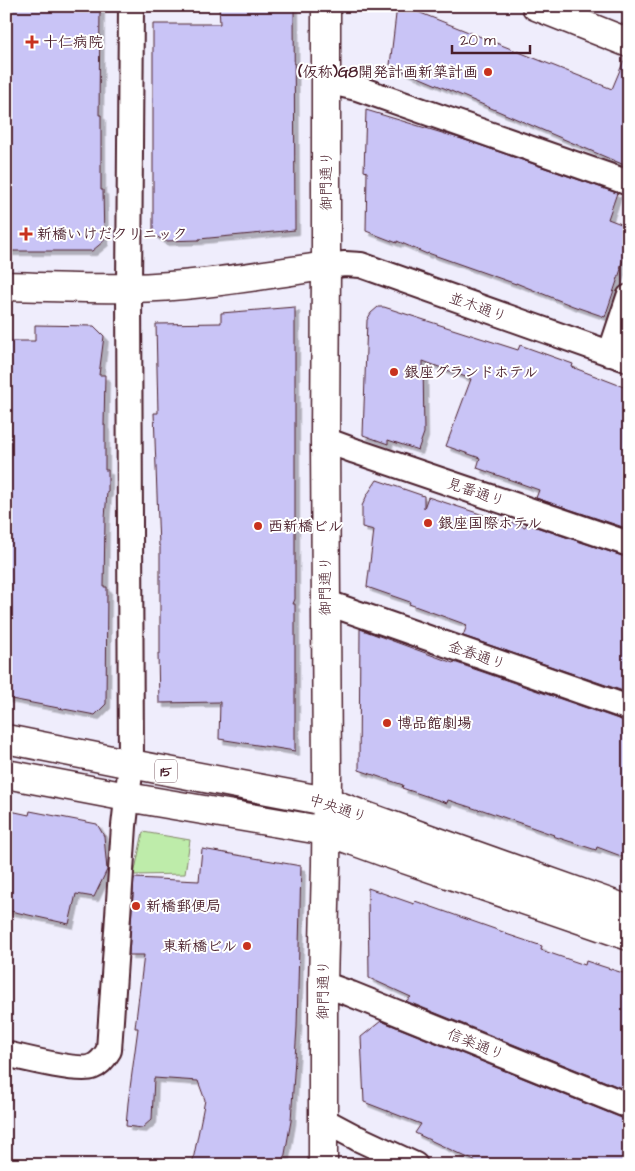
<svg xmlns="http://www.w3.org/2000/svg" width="635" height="1171" font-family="'Architects Daughter','Klee One',sans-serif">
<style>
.green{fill:#beecaa;stroke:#84866a}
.building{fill:#c9c4f6;stroke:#4a1f2b;filter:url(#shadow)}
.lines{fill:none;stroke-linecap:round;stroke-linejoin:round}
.minor-casing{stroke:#4a1f2b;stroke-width:28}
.tertiary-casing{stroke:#4a1f2b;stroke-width:31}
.secondary-casing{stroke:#4a1f2b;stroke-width:31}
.trunk-casing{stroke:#4a1f2b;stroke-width:31}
.minor{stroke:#fff;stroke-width:24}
.tertiary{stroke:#fff;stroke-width:28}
.secondary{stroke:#fff;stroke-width:28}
.trunk{stroke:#fff;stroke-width:28}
.poi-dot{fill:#c8321e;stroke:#fff;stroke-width:2}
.labels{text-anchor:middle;stroke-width:4;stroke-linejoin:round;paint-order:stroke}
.shield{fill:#fff;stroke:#80626b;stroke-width:1}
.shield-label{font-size:14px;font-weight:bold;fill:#4a1f2b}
.poi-label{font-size:15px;font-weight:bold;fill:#4a1f2b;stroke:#fff;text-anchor:start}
.street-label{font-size:15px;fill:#4a1f2b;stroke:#fff}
</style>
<defs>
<filter id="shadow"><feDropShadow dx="4.5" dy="4.5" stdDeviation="0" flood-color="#0004"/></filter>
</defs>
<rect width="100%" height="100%" fill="#efedfc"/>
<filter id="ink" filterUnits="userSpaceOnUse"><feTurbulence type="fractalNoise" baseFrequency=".02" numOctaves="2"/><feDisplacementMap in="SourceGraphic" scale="10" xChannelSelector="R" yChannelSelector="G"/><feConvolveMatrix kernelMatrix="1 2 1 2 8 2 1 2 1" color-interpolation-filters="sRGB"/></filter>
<g filter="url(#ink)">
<path class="green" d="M143 832 190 840 185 874 134 875Z"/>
<path class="building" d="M6 6H100L99 115H101V190H103L104 241 92 251H6Z
M219 6H294L295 230 199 239V240L164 241 153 234V24H220Z
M397 6H403L612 89 625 58H629V167L390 65Z
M366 110 462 139 617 193 608 219 629 227V244L620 268 621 269 605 317 573 306 516 283V284L428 253 427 254 397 241V243L366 231 367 172 364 171Z
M295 307V599L293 604H295V751L219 739 220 702 159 703 158 653H160V546H159L158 521 154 413H158L156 324 221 323V313Z
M378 307H384L518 350 520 345 573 364 572 367 629 389V529L536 498 539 490 477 468 480 458 446 446 471 379 423 361 424 433 418 450 388 440V444L363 435 367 320 371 313Z
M35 325 94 326 104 336 99 375H105L104 425H105V470H108V492H107L105 518 104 587H107L106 704 95 715 6 698V468H10L11 422H6V341H35Z
M377 480 424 496V508L428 497 505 522V520L525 527 527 524 625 557H629V693L463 636 467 625 409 604 410 602 367 587 374 530 362 527V506L367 495Z
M360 629 453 663 454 662 624 721H629V859L597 847 596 850 553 836 554 835 480 809 479 810 448 800 447 803 402 788 403 785 359 770Z
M6 810 29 815 30 811 97 824 104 836 107 870 94 897 76 894 69 924 6 910Z
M202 849 301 866 297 1027 291 1121 283 1165H192L205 1100 198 1081 154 1078 152 1119 142 1128 126 1126 128 1103 138 1028H135L144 955H129L134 878 199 881Z
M368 888 414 904 415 901 506 933V934L542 946 541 950 585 965 586 961 629 975V1091L406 1001 411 997 369 978Z
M381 1021 624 1119H629V1165H483L415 1133 421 1124 364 1102 361 1037Z"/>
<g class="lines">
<defs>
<path id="minor" d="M326 81 357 88 629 183
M326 266 345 264 361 265 629 360
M610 354 629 297
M325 440 355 451 629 544
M325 602 629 708
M323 984 351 994 629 1106
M6 1054C23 1058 79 1072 92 1067 100 1064 105 1057 109 1050L124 826 131 764 129 288 131 6
M323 1120 357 1138 415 1165"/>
<path id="tertiary" d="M6 286C47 287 88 289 129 288 195 287 261 275 326 266
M323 1165V984L326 865 327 774 325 440 326 266V6"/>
<path id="secondary" d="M536 6 629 43"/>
<path id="trunk" d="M6 739 131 764 326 801 368 817 629 910
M6 774 127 797 326 831 384 852 629 936"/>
</defs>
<use href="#minor" class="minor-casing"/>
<use href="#tertiary" class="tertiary-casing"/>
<use href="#secondary" class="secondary-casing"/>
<use href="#trunk" class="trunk-casing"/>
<use href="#minor" class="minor"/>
<use href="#tertiary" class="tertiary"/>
<use href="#secondary" class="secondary"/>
<use href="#trunk" class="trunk"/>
</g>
</g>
<g class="poi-dot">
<path d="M29.5 34.5h5v5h5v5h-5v5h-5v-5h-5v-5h5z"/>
<circle cx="488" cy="72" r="5"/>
<path d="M23.5 226.5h5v5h5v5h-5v5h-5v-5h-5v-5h5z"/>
<circle cx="394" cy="372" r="5"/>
<circle cx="428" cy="523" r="5"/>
<circle cx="258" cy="526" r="5"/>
<circle cx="387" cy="723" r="5"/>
<circle cx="136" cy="906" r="5"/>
<circle cx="247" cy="946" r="5"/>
</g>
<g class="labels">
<rect class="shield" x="155" y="759.5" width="22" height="23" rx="4"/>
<g class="shield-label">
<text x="166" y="776">15</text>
</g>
<g class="poi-label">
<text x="43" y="47">十仁病院</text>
<text x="478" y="77" text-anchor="end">(仮称)G8開発計画新築計画</text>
<text x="37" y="239">新橋いけだクリニック</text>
<text x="404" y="377">銀座グランドホテル</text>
<text x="438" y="528">銀座国際ホテル</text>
<text x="268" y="531">西新橋ビル</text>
<text x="397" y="728">博品館劇場</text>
<text x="146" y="911">新橋郵便局</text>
<text x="237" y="951" text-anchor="end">東新橋ビル</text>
</g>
<g class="street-label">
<text transform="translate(326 181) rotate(-90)" y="5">御門通り</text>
<text transform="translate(478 307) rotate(20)" y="5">並木通り</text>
<text transform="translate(476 492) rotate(19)" y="5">見番通り</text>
<text transform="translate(325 586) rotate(-90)" y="5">御門通り</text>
<text transform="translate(477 655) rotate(19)" y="5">金春通り</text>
<text transform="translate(338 808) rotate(18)" y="5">中央通り</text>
<text transform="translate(323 990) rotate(-89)" y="5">御門通り</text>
<text transform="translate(476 1044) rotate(22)" y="5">信楽通り</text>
</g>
</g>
<rect width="635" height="1171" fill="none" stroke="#fff" stroke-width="25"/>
<rect x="12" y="12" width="610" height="1146" fill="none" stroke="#4a1f2b" stroke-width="2" filter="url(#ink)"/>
<path d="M452 45v8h78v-8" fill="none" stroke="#4a1f2b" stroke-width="2.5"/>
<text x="460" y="45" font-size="15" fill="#4a1f2b" stroke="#ffffff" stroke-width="4" paint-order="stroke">20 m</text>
</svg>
